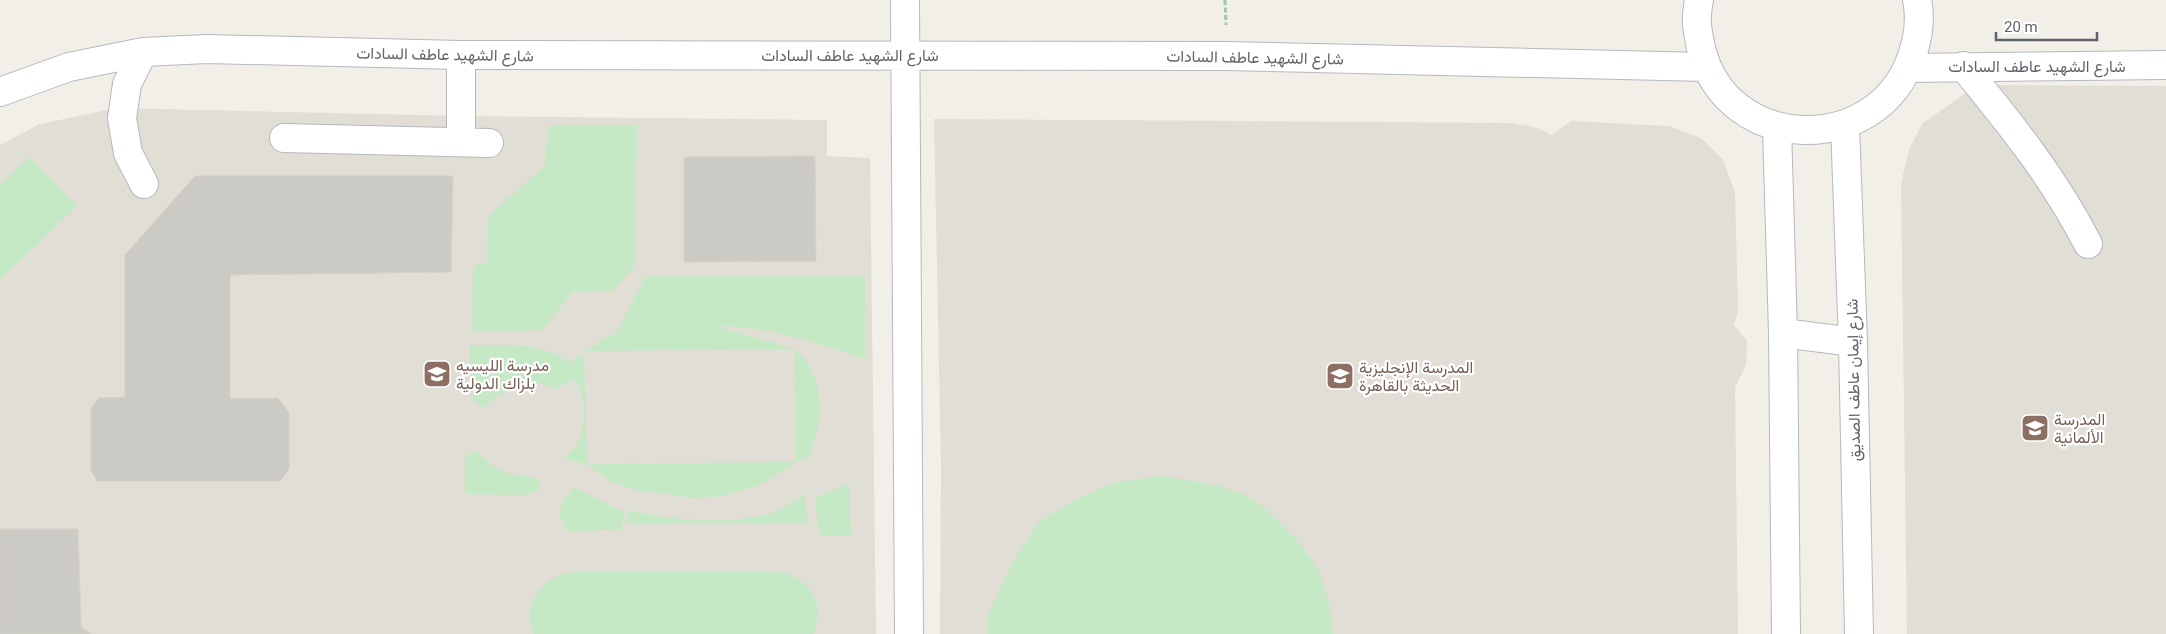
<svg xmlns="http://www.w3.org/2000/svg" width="2166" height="634" font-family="Roboto,Vazirmatn,sans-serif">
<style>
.education{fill:#e1ded6}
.green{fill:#c5e8c5;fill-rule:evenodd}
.building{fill:#cccac5;stroke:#d6d1c6}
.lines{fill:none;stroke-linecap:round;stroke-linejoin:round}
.minor-casing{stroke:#b5b8bc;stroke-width:30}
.path{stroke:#9cc7a9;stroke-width:3;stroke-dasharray:5 2.5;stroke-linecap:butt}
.minor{stroke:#fff;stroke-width:28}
.labels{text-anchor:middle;stroke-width:4.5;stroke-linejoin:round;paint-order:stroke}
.street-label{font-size:16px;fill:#5f6368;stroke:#fff}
.education-label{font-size:16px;fill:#785e54;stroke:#fff;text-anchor:start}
</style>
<rect width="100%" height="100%" fill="#f1efe8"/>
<path class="education" d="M1987 85 2166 86V634H1907L1901 184 1909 149 1923 123 1963 95Z
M117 108 462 116 827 120V156L870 158 876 634H0V145L40 124Z
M934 119 1512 123 1538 128 1551 135 1571 121 1669 126 1701 138 1723 160 1735 192 1738 310 1734 325 1747 341 1746 365 1735 387 1738 634H940L941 467Z"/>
<path class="green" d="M548 126H637L635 266 612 291H573L542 330 472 332 473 265 487 263 488 216 545 166Z
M30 157 77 206 0 280V185Z
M865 275V359C817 343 770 326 718 326 737 333 758 338 777 344 783 346 791 347 795 350 827 374 823 427 808 457L796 462 760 485 723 496 694 498 636 490 610 481 587 464 564 459C568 454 574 449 577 444 586 427 588 392 573 379L555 389C527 374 505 388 484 408L471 398 470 345C504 346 542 341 570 363L604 338 616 334 646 276ZM794 349 796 462 587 464 584 351Z
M476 450C487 462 497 471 512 474 523 476 530 475 540 480V490L524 495 465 494V458Z
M1161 476C1189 480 1230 485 1254 500 1269 509 1306 549 1315 564 1324 580 1333 616 1333 634H988V615L1011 566 1038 523 1076 499 1113 483Z
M849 483 851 535H819L815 498Z
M574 487 625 513 621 529 575 532 566 529C554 509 561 504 574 487Z
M805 494 808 523 625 524 629 510C667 521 742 526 779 510 788 506 797 499 805 494Z
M574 572H783C813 582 825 605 813 634H534C520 604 544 575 574 572Z"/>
<path class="building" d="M815 156 816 261 684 262V157Z
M195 176H453L451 272 230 275V399L278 398 289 412V469L280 481H97L91 470V408L99 398 125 397V255Z
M0 529H78L81 627 91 634H0Z"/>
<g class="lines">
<defs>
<path id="minor" d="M905 0 909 634
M1699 0C1695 20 1697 29 1701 48 1726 154 1878 158 1912 56 1918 38 1921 18 1917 0
M143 52 127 84 122 118 128 153 144 184
M461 55V142
M1963 66C2009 122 2055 179 2088 244
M1908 68 2166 65
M0 92 69 67 143 52 207 49 461 55 1226 56 1706 67
M1845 125 1853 342 1859 634
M1777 127 1783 333 1786 634
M284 138 489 143
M1783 333 1853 342"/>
</defs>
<use href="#minor" class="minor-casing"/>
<path class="path" d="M1225 0 1226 25"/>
<use href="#minor" class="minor"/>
</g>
<defs>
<symbol id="school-square" viewBox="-11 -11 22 22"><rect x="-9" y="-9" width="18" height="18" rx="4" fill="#8d6e63" stroke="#fff"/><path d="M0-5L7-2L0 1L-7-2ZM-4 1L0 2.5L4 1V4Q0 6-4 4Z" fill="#fff"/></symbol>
</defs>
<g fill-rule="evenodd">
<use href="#school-square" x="421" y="358" width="32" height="32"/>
<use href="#school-square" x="1324" y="360" width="32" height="32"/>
<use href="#school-square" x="2019" y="412" width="32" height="32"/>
</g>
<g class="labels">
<g class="street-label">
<text transform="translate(445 54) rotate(1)" y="6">شارع الشهيد عاطف السادات</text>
<text x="850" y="61">شارع الشهيد عاطف السادات</text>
<text transform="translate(1255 57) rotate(1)" y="6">شارع الشهيد عاطف السادات</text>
<text x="2037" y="72">شارع الشهيد عاطف السادات</text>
<text transform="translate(1853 380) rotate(-91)" y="6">شارع إيمان عاطف الصديق</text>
</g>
<g class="education-label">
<text x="456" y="371">مدرسة الليسيه<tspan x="456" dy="18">بلزاك الدولية</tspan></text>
<text x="1359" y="373">المدرسة الإنجليزية<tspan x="1359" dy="18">الحديثة بالقاهرة</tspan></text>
<text x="2054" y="425">المدرسة<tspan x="2054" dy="18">الألمانية</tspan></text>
</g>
</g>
<path d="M1996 32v8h101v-8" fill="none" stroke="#5f6368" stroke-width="2.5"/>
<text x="2004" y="32" font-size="15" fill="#5f6368" stroke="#ffffff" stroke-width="4" paint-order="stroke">20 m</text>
</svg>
